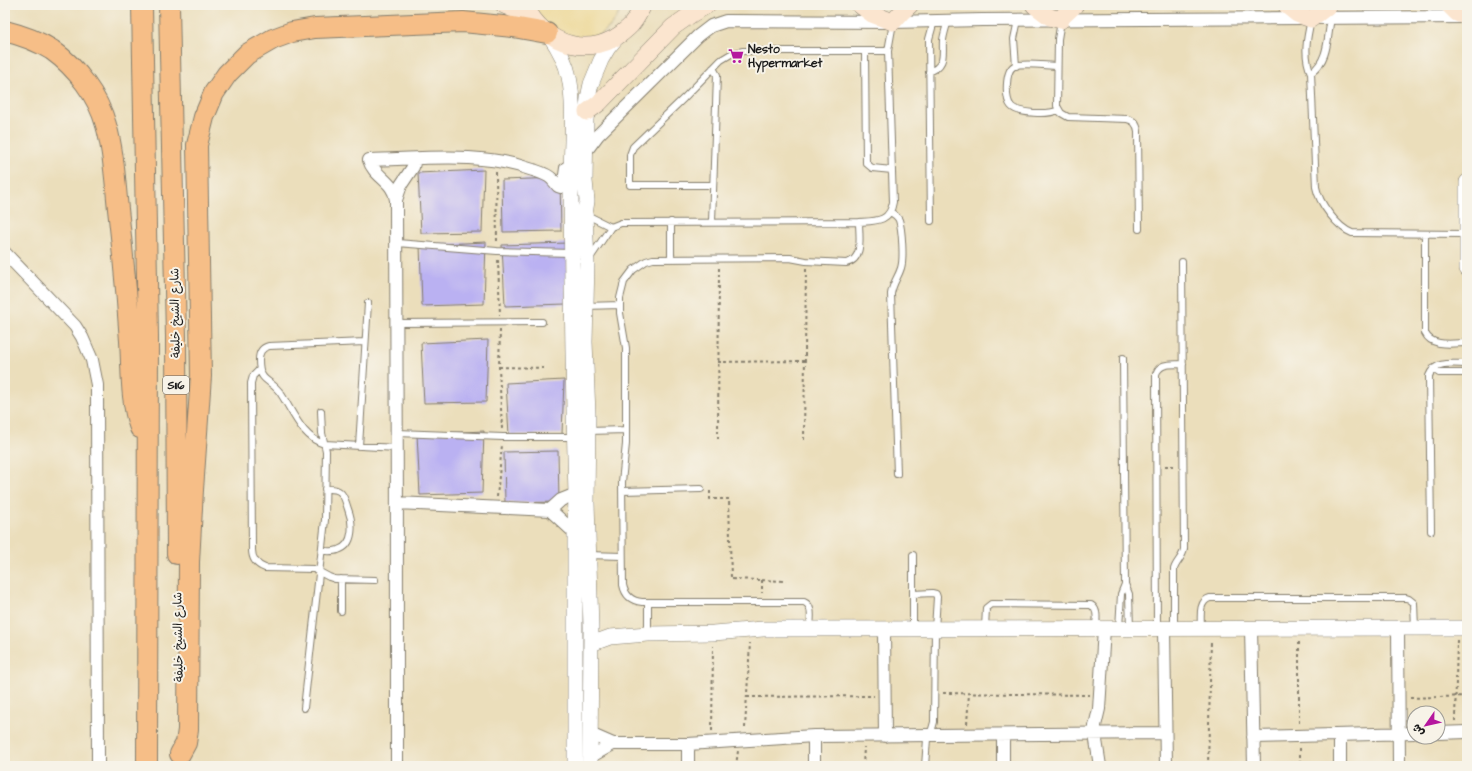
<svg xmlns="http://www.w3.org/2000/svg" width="1472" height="771" font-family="'Architects Daughter','Playpen Sans Arabic',sans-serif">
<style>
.sand{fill:#eeda9e;stroke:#857b5d}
.building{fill:#bab1f2}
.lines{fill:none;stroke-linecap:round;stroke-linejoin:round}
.service-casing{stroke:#847d6c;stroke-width:8}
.minor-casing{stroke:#847d6c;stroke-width:14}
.tertiary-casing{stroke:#847d6c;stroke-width:16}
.secondary-casing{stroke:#847d6c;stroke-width:18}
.trunk-casing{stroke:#847d6c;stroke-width:22}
.path{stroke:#847d6c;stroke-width:2;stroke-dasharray:3 3;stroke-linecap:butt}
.service{stroke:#fff;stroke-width:6}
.minor{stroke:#fff;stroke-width:12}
.tertiary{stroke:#fff;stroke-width:15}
.secondary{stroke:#fbe5cf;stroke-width:17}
.trunk{stroke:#f6be87;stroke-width:20}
.labels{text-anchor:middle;stroke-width:4;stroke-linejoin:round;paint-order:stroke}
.shield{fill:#f7f3e8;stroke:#5e5c59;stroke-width:1}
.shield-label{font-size:11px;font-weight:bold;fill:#1c1c1c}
.poi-label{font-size:12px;font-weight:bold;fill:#1c1c1c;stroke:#f7f3e8;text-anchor:start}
.street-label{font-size:12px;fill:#1c1c1c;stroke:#f7f3e8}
</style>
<rect width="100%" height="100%" fill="#f7f3e8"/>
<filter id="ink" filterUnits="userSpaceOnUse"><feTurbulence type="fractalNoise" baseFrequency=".025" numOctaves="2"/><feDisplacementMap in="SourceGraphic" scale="8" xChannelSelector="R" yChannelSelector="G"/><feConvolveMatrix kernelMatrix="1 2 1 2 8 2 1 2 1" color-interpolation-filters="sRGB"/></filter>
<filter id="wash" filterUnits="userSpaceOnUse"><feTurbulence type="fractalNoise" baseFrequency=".012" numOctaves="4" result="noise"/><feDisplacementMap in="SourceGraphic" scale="16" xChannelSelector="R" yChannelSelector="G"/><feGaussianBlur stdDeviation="0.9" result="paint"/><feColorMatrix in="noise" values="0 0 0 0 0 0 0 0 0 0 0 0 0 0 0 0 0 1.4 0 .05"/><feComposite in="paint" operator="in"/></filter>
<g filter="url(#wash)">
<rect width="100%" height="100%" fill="#ebdebb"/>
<path class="sand" d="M528 5H623C617 19 606 36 589 39 580 40 568 38 558 38Z"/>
<g id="blocks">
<path class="building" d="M484 170 482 232 421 233 418 173Z
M560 178 561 231 503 232 502 180Z
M486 242 484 304 422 306 420 245Z
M568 243 566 304 505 306 502 245Z
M488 340 486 402 424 403 421 343Z
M564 380 562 434 509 435 506 383Z
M484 431 482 493 420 495 417 434Z
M558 451 559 502 505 503 504 452Z"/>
</g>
</g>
<g filter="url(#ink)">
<use href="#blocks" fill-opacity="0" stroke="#847d6c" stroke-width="1"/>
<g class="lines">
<defs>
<path id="service" d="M1311 20C1307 37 1303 56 1311 73L1316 187C1319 203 1337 227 1352 233L1466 234
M1061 21 1058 39 1057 106 1061 113 1068 117 1127 119C1134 120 1137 124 1138 131L1139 229
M865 51 866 163 872 168 892 170
M1016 66 1014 39 1018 20
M1057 66C1047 66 1023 62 1014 66 1005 71 1005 99 1011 106 1018 114 1049 115 1058 110
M929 72C947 65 942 54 943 40 944 33 946 27 948 21
M1311 73C1329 60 1327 38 1331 18
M713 185H630V155L633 147 684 98 721 60 731 54 743 51H888
M890 212C894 214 897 216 899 220 902 229 904 259 901 268 898 278 893 282 891 294L897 474
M585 214 611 227
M931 221 929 39 934 21
M712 222 717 75 713 68
M1425 234V333C1432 348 1454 343 1467 343
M397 243 497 251 571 253
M590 258 611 227 621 223 859 222C876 221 890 222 893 202L888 51 893 23
M671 258V222
M585 306 620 305
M398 323 542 322
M365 342 269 346C261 348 259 353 259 360 259 384 271 378 281 394 293 412 303 439 325 444L397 448
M1123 358 1125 584 1129 594 1130 629
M1433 369 1439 373H1467
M259 370 253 376 251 383 252 550C252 559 257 565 265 568L314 569 329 577 335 579 375 580
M588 431 626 430
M397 433 503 437H574
M359 446 368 303
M622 491 701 489
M1431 531 1429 376C1435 360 1453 364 1467 364
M322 551C327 551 333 552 338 550 355 545 353 522 348 509 346 504 345 496 340 492 336 488 330 489 325 489
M588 555 622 556
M913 555V629
M913 594 932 593 936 594 937 597 935 629 934 722 932 729 927 739 925 766
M341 611V579
M1174 627V569C1176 562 1183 557 1184 549L1182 262
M985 628 986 608 991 604 1091 605C1099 610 1096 620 1096 629
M1119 628 1121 594 1125 584
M1201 628C1201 618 1198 601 1210 598H1406L1409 599 1414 603 1415 628
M810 629C810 620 814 606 804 602H642C631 601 625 595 623 585L622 482 626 444V348L620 313V298L624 282 633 270 646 261 653 259 790 258 806 261 846 263C864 260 859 236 859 222
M1157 629 1156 374C1160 362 1172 365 1183 364
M648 634V602
M304 708 325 520 326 451 322 433 321 411"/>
<path id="minor" d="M586 151 598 135 698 36 711 26 726 21 893 22 982 20 1466 17
M396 200 401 185 413 167 415 159
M5 253 75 326 82 337 92 360 97 385 98 766
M397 503 550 510 575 533
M550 510 561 500 576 494
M1251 628 1254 766
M1398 628 1399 766
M884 629 885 736
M1164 629 1166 766
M1438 733 1467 732
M590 734 613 744H688L814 736 1165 733
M1003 735V766
M814 736V766
M1253 737 1414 733
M688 744V766
M590 757 613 744
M397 766C397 577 397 389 396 200 394 181 374 177 369 160 423 159 481 151 533 170 539 172 547 174 552 179 554 181 556 184 558 186L561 187 564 182 566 168
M1100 766 1095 734V726L1099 709 1104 629
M1340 766V735"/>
<path id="tertiary" d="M550 36C559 49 566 62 569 77 576 110 570 157 571 192 572 292 573 393 576 494L575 533V766
M1467 182V269
M591 644 610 637 648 634 713 633 763 629 1467 628
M590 766 591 627 587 503 588 414 585 342 587 263 585 214 587 201 585 181 586 120 588 98 591 84 601 60 608 48 617 37"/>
<path id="secondary" d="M504 5 530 16
M525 5C544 46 593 61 628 28 635 22 639 13 643 5
M860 5 872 14 893 22 901 13 910 5
M1034 5 1050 17 1061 20V18L1075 5
M1286 5 1297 14 1311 19 1329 5
M1449 5 1457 13 1467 17
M587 112 599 103 673 27 693 13 707 5"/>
<path id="trunk" d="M142 5 148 336 147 766
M169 5 176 337 177 554
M5 31C21 35 38 41 52 50 77 68 98 96 106 125 114 152 115 181 118 209 123 253 127 297 130 341 132 370 130 400 140 428
M180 754 186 743 188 730 189 562 193 490 201 376 197 145 204 117 214 93 227 74 247 54 273 39 292 32 315 28 463 22 513 27 547 33"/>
</defs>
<use href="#service" class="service-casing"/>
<use href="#minor" class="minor-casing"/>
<use href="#tertiary" class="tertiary-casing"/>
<use href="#secondary" class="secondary-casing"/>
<use href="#trunk" class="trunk-casing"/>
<path class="path" d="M496 172 497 243
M498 260 500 315
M500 330 499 367 502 429
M718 362 805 361
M499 367 544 368
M718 439 719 266
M804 440 806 268
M1165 466H1174
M710 491V499H729L731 579 786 581
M497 497 502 445
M762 580V593
M1299 642V725
M943 693 1089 695
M747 697 874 696
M1410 698 1467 696
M1455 721 1457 640
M967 724 969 693
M745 728 750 643
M712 731 713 646
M1300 748V766
M736 766 738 751
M863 766 864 747
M1208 766 1211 641"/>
<use href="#service" class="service"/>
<use href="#minor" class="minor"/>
<use href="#tertiary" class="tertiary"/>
<use href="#secondary" class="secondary"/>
<use href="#trunk" class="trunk"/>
</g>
</g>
<defs>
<symbol id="supermarket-bare" viewBox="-9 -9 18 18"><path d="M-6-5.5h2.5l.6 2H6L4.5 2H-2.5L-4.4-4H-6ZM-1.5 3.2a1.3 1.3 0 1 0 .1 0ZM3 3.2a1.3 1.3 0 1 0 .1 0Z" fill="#b5179e" stroke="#f7f3e8" stroke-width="2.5" paint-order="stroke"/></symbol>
</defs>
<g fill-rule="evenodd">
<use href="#supermarket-bare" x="725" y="45" width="22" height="22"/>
</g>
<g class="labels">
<rect class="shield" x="163" y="376" width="26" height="18" rx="3"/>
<g class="shield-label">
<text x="176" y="389">S116</text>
</g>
<g class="poi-label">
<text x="748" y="53">Nesto<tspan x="748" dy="14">Hypermarket</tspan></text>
</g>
<g class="street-label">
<text transform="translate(175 313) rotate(-91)" y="4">شارع الشيخ خليفة</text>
<text transform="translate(178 637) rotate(-91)" y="4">شارع الشيخ خليفة</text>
</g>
</g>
<rect width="1472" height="771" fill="none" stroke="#f7f3e8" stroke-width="20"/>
<g transform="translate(1426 725) rotate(236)"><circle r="19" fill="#f7f3e8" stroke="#9f9d96"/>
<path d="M0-3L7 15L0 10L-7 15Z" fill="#b5179e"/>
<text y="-6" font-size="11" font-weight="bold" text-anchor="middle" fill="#1c1c1c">ش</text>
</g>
</svg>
